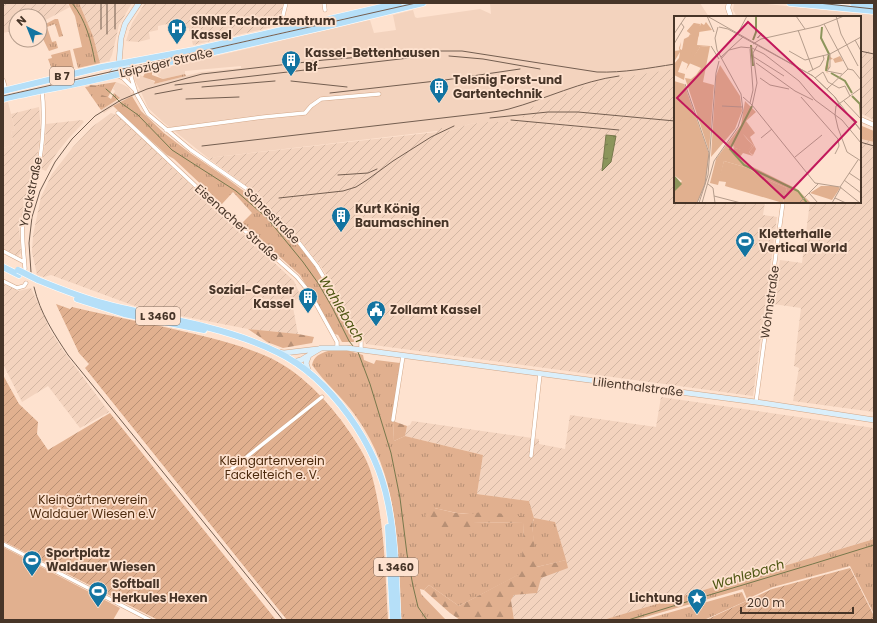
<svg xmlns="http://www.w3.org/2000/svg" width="877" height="623" font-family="Poppins,sans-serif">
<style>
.built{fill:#f3d3be}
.industrial{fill:url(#industrial-furrows)}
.grass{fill:url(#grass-tufts)}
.forest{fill:url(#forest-firs)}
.garden{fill:url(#garden-furrows)}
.pitch{fill:#e1b08f}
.water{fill:url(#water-ripples);stroke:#77784c}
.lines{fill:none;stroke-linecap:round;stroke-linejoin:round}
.stream{stroke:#77784c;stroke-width:1}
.minor-casing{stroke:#d2a687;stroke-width:4.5}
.tertiary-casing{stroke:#d2a687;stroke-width:5.5}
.secondary-casing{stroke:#d2a687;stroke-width:6}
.primary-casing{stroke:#fff;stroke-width:7}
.minor{stroke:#fff;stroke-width:3.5}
.tertiary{stroke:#fff;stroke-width:4.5}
.secondary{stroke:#daeffb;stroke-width:5}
.primary{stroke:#b5dff8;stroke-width:6}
.tram{stroke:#735e50;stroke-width:1}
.rail{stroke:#735e50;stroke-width:1}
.primary-bridge-casing{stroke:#fff;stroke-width:7;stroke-linecap:butt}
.primary-bridge{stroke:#b5dff8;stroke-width:6}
.labels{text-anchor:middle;stroke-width:3.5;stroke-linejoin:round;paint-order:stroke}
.shield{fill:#fee2cf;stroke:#7e695a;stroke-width:1}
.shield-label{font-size:11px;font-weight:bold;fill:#473528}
.poi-label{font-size:12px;font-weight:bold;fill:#473528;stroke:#fee2cf;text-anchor:start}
.street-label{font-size:12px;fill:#473528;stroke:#fee2cf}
.park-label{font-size:12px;fill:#4d2a0d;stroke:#fee2cf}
.water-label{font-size:13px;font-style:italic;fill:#4d5511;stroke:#fee2cf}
.inset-river{fill:none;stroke:#8c955b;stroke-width:2}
.inset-road{fill:none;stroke:#b59d8c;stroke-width:1}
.view{fill:#c2185b;fill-opacity:0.15;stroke:#c2185b;stroke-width:2}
.inset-edge{fill:none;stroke:#473528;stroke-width:2}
</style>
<defs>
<pattern id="industrial-furrows" width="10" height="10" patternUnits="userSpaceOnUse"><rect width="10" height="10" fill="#f3d3be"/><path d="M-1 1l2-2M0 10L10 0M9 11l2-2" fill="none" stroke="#d2b6a3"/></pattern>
<pattern id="grass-tufts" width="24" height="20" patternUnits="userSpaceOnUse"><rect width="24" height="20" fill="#e1b08f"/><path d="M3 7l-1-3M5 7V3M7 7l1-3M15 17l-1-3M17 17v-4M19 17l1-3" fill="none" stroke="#b89075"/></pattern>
<pattern id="forest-firs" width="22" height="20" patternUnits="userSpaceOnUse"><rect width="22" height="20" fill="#e1b08f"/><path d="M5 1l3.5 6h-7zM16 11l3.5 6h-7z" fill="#b89075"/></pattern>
<pattern id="garden-furrows" width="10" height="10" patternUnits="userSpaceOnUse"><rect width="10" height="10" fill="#e1b08f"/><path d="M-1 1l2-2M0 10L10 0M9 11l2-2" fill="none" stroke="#b89075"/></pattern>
<pattern id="water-ripples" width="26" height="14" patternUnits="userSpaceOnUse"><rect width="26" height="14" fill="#8c955b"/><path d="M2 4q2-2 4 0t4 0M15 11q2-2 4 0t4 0" fill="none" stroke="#747a4b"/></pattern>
</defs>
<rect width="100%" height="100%" fill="#fee2cf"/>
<path class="built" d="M490 3H700L709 17H675V130L621 124 618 136 483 123 470 124 445 132 437 131 208 158 163 122 148 108 141 92 117 104 104 113 101 110 120 99 114 93 115 91 113 89 116 82 124 85 129 88 131 93 140 90 134 79 136 75 138 74 155 82 154 84 201 72 241 68V66L185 71V74L163 79 158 76 156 70 370 20 374 33 396 30 393 15 413 10 415 17 417 18 480 9 491 14Z
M734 3H758L874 15V52L860 50V17H737L733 10Z
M8 102 15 130 11 131 14 145 3 148V103Z"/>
<path class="industrial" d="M3 3H66L70 7 40 23V16H16V30L3 33Z
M79 3H132L119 25 112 55 109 61 100 63 93 36Z
M145 3H283L281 19V25L193 45 189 28 169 32 167 24 158 26V30L149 32 150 39 138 42 126 41 132 23Z
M860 50 874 52V120L860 113Z
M675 69V202H765L763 215 777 217 753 396 366 344 322 268 293 231 248 187 208 158 437 132V128H442L445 132 470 124 489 122H524L619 131V135L620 127 520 117V116L531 115 530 108 590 84 618 78Z
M39 107 41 131 35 173 24 200 22 212 19 226 21 253 18 256 3 249V148L14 145 11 131 15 130 11 114Z
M111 113 117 115 184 179 294 281 301 297 292 302 298 334 248 329 161 312 132 305 51 275 44 277 37 275 32 252 33 235 41 197 52 174 73 147 92 127Z
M82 120 84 122 68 139 56 154 46 171 41 169 45 142 46 124Z
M860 139 874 142V412L793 401 799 368 794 366 801 308 773 304 780 260 802 263 810 202H860Z
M3 284 18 291 31 288 50 330 62 349 109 412 80 428 48 386 22 402 3 364Z
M661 397 874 428V539L603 620H514L511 600 514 595 536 593 534 518 529 501 477 494 483 455 405 436 407 426 410 425 412 421 539 439V444L565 449 570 415 656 427Z"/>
<path class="grass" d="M68 3H79L93 36 100 63 78 68 73 49 82 47 75 16Z
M55 19H58L63 36 59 37 55 24 47 27 52 42 56 41 58 48 49 51 43 39 40 40V27Z
M70 50 74 69 56 74 53 72 48 59 52 58 51 55Z
M152 71V75L163 79 185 74 186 76 154 84 155 81 143 77 145 73Z
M116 82 108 97 111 99 114 93 120 98 101 110 85 87Z
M132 96 141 111 164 133 190 153 225 177 249 195 288 231 316 267 355 336 354 342H342L338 335 335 334 300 275 242 223 252 213 233 192 222 204 174 159 167 155 113 106Z
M862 126 874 131V142L861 139 860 133Z
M328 351H349L363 355 364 360 374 364 376 360 400 363 393 421 394 441 405 436 483 455 477 494 529 501 534 518 555 522 566 560 536 567 532 524 534 519 457 513 434 508 472 531V522L524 523 522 573 459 606 429 585 424 590 420 589 421 594 446 620H400C397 546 401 479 355 415 342 397 325 383 312 365 314 356 319 354 328 351Z
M874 539V614L850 566 773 587 747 599 743 589 635 620H603Z
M742 592 746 601 704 620H643Z"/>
<path class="forest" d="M90 85 99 86 102 88V95L108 97 104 102 100 104 98 103C96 93 93 94 87 88Z
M248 329 298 334 314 337 312 343 283 348 267 342Z
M393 421 407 426 405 436 394 441Z
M434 508C449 511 468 518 482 511L534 518 532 524 537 567 566 560 568 568 541 578 537 593 514 595 511 600 514 620H460L450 613 424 590 429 585 459 606 521 573 524 523 473 522 472 531 431 528 425 515Z"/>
<path class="garden" d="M56 304 70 309 72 307C118 318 165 326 211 338 229 343 248 348 266 356 296 369 321 394 341 420 353 437 367 456 372 476 385 523 385 572 388 620H287L85 368 89 364 79 353Z
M3 375 19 404 38 422 37 434 48 450 110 413 276 620H158L3 541Z
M850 568 874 616V620H706L772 589Z"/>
<path class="pitch" d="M3 547 120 608 113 620H3Z"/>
<path class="water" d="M606 135 616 136 611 162 602 171Z"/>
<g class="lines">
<path class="stream" d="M72 3C86 20 91 41 95 62
M106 89 114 96 121 103 138 115 172 150 236 191 267 218 303 262 318 283 332 307 349 341 353 346
M358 352 370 384 391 453 400 498 407 554 413 586 418 607 427 620
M628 620C710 594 792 571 874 545"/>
<defs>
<path id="minor" d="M324 3 325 10
M285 29 282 19 286 3
M133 71 131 77 136 93 148 114 191 150 247 189 290 231 317 266 359 337 361 341V349
M117 75 123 78 135 90
M3 80 6 90
M118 113 217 206 297 277 310 293 337 342V347
M166 130 264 117 305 113 311 106 321 99 379 94
M3 251 24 262
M25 269C24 253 21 236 23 220 25 203 33 189 37 173 43 148 45 115 42 90
M3 281 17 288 24 286 26 283
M756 402 783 202
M393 420 403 356
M531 456 540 374
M229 471 322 397
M3 544 150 620"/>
<path id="tertiary" d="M729 3 728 8 731 17
M860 119 874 125"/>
<path id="secondary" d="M119 64 131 69 135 70
M110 76 119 64 121 38 125 24 139 3
M278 352 284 353 318 349
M294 362 301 360 321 348H347L763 403 874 420
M309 373 306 363 309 355"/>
<path id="primary" d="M790 3 874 11
M853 3 874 5
M3 91 102 67 194 50 399 3
M3 99C47 89 92 82 135 70L328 26 423 3
M3 267 19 275
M38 280C60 289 83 298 106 304 139 313 173 318 206 327 230 333 255 341 277 352 331 378 377 445 388 503 396 542 396 581 398 620
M77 299 124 314 204 330
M388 527 393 620"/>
</defs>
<use href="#minor" class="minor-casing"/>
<use href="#tertiary" class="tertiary-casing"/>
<use href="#secondary" class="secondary-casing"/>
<use href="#primary" class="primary-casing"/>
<use href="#minor" class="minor"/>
<use href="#tertiary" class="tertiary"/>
<use href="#secondary" class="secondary"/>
<use href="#primary" class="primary"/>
<path class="tram" d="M818 3 874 9
M115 4V29
M101 29V3
M107 34V3
M3 96 416 3"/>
<path class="rail" d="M860 51 874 54
M449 56 483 59 540 69
M291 81 347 87
M175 85 409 58
M202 87 275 81
M330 93 445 80 520 69
M155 94 182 89
M186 99 239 97
M490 118 548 112H578L675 121
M511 120 619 130
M860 142 874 146
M202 146 485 113C493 112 501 111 509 109 546 99 581 81 619 76
M338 175 368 173 377 169
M279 198 343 191 356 187 367 180 393 161 431 137 454 126
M31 272 29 243 32 217 40 191 55 162 72 139 95 116 121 100 147 89 202 74 324 60 436 51H462L597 72C623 73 649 68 675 64
M34 287C40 313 54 334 68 355L283 620"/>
<defs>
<path id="primary-bridge" d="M18 270 38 280"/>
</defs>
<use href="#primary-bridge" class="primary-bridge-casing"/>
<use href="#primary-bridge" class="primary-bridge"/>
</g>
<defs>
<symbol id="hospital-pin" viewBox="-11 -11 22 30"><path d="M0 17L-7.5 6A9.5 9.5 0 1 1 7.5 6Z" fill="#1374a1" stroke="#fee2cf"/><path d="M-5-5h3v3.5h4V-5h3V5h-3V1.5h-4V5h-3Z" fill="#fff"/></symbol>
<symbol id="building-pin" viewBox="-11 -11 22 30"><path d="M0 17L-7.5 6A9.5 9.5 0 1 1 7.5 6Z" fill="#1374a1" stroke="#fee2cf"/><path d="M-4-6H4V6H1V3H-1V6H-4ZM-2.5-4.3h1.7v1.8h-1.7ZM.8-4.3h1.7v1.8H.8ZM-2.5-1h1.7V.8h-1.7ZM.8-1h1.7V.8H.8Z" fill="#fff"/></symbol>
<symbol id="stadium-pin" viewBox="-11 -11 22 30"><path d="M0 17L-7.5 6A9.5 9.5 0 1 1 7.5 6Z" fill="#1374a1" stroke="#fee2cf"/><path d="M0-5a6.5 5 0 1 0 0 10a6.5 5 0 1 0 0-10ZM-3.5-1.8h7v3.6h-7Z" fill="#fff"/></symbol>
<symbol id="civic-pin" viewBox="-11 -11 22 30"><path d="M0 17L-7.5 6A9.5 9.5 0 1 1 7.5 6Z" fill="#1374a1" stroke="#fee2cf"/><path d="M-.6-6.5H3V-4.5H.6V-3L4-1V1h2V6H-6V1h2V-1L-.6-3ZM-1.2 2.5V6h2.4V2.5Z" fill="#fff"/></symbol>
<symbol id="sight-pin" viewBox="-11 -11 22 30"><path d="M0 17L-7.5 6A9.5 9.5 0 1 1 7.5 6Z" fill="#1374a1" stroke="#fee2cf"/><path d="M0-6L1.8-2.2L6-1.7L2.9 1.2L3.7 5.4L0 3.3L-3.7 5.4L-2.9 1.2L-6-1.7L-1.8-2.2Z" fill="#fff"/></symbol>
</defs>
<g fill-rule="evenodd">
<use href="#hospital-pin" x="166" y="17" width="22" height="30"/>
<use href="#building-pin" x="280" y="49" width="22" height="30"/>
<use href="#building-pin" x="428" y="76" width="22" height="30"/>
<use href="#building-pin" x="330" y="205" width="22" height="30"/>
<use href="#stadium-pin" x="734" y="230" width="22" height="30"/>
<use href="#building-pin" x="297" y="286" width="22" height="30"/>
<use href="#civic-pin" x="365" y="299" width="22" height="30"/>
<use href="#stadium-pin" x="21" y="549" width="22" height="30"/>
<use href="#stadium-pin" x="87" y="580" width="22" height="30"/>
<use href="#sight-pin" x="686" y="587" width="22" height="30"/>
</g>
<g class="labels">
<g class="shield">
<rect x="50" y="67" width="24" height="18" rx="3"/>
<rect x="136" y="307" width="44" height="18" rx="3"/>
<rect x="374" y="558" width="44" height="18" rx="3"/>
</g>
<g class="shield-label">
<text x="62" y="80">B 7</text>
<text x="158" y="320">L 3460</text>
<text x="396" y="571">L 3460</text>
</g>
<g class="poi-label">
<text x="191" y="25">SINNE Facharztzentrum<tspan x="191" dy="14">Kassel</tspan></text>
<text x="305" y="57">Kassel-Bettenhausen<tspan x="305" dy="14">Bf</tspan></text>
<text x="453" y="84">Telsnig Forst-und<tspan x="453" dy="14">Gartentechnik</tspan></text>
<text x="355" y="213">Kurt König<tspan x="355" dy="14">Baumaschinen</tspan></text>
<text x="759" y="238">Kletterhalle<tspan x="759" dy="14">Vertical World</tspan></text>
<text x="294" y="294" text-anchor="end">Sozial-Center<tspan x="294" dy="14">Kassel</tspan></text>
<text x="390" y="314">Zollamt Kassel</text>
<text x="46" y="557">Sportplatz<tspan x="46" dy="14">Waldauer Wiesen</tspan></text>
<text x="112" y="588">Softball<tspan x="112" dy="14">Herkules Hexen</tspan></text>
<text x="683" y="602" text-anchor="end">Lichtung</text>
</g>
<g class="street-label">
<text transform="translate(166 63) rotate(-13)" y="4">Leipziger Straße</text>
<text transform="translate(31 192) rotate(-78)" y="4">Yorckstraße</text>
<text transform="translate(272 216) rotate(45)" y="4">Söhrestraße</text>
<text transform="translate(237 223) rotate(42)" y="4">Eisenacher Straße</text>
<text transform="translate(770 302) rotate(-82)" y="4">Wohnstraße</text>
<text transform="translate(638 387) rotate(7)" y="4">Lilienthalstraße</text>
</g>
<g class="park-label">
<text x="272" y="465">Kleingartenverein<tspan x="272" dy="14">Fackelteich e. V.</tspan></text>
<text x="93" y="504">Kleingärtnerverein<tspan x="93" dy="14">Waldauer Wiesen e.V</tspan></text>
</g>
<g class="water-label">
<text transform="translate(342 309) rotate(59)" y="5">Wahlebach</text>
<text transform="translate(748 574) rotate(-17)" y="5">Wahlebach</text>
</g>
</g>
<g transform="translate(674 16)">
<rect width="187" height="187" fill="#fee2cf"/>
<path d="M32 6 38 14 25 16 23 29 36 30 26 31 12 54 14 48 8 45 4 56 11 58 10 64 0 59V48L5 42 6 36 0 46V35L8 34 16 18 18 19 13 15 20 7 26 10 27 7 30 9ZM154 39 159 43 166 40 169 45 161 47 159 43 154 44 155 53 151 54 155 58 152 56 151 53ZM0 65 10 68 35 138 31 168 23 187H0V176L8 165 0 159ZM71 85 82 96 72 105 81 117 76 121 82 133 79 139 75 136 80 130 69 118 78 130 72 136 61 132 58 126V134L75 149 123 173 137 187H109L113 172 87 161 74 152 50 145 44 169 36 167 42 143 67 109ZM147 170H163L166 172 158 184 136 177Z" fill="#e1b08f"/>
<path d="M67 117 80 130 75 136 79 140 69 137 66 141 60 135 59 127 61 132 72 135 78 130 67 120Z" fill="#e1b08f"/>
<path d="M36 30 29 66 40 69 35 135 11 62 17 63 22 59 27 52 15 47 26 31ZM46 49 66 80 68 95 61 113 37 141 42 60ZM50 145 74 152 87 161 113 172 109 187 51 170 52 166 44 165Z" fill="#e1b08f"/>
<path d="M20 7 26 8 25 19 15 43 6 36 5 32 7 26 6 33 8 34 10 23 18 19 13 15ZM4 68H10L19 94 17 97 20 96 21 100 1 107 0 83Z" fill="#e1b08f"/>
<path d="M0 159 8 168 0 176Z" fill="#8c955b"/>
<path class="inset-river" d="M148 11 147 22 155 38 152 55M79 24 82 16V0M77 29 79 50M157 57 171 65 178 77M178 80 186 88 187 101M78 90 56 133 70 149 124 175 133 187"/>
<path class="inset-road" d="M33 0 40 16M33 0 139 60 161 81 166 90 187 114M122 0 131 13M162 0 167 18 184 50M150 8 174 53 179 54 187 64M45 11 54 13 139 60 160 80 187 115M124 14 139 54M64 17 73 0M0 18 12 0M83 22 88 17 84 22M181 24 187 35M0 28 10 11 7 7M79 28 87 23 145 10 170 0M37 30 45 43M76 33 79 74 76 87M115 35 131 44 156 38 187 21M156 38V51L153 55 168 58M47 41 69 21M80 41 110 60M47 43 55 34 67 31 78 32 90 38 125 65 141 84 168 104 187 127M82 47 121 75 139 84M134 56 146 50 150 43 149 39M86 62 96 69 115 73M141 62 149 56 154 66 165 72M11 68 35 137 31 168 23 187M165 72 171 70 176 80M187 72 162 90 161 99 164 112 173 136 187 145M153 73 174 53M69 81 78 89 141 167 166 171 186 187M127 81 164 123 165 130 161 138M170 85 187 103M48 90 68 91M78 90 83 67 79 37 83 30M87 122 98 113M121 141 148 119M175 157 187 165M170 164 187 177M34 168 39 172 41 187M166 171 184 144M135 177 144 187M40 180 67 187M161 182 172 187M25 187 34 159 42 57 45 45M28 187 40 145 64 111 69 95 67 78 43 34 41 22 44 11M125 187 144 168M158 187 167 171"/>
<path class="view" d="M74 6 182 106 110 182 3 82Z"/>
<rect width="187" height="187" class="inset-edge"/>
</g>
<rect width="877" height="623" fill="none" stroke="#473528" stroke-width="8"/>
<g transform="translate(28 28) rotate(317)"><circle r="19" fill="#fee2cf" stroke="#b59d8c"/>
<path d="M0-3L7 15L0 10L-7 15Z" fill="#1374a1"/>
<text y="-6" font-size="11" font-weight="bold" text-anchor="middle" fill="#473528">N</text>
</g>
<path d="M741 607v6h112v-6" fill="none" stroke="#473528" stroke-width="2"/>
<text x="747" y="607" font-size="12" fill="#473528" stroke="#fee2cf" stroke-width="3" paint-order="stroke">200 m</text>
</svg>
